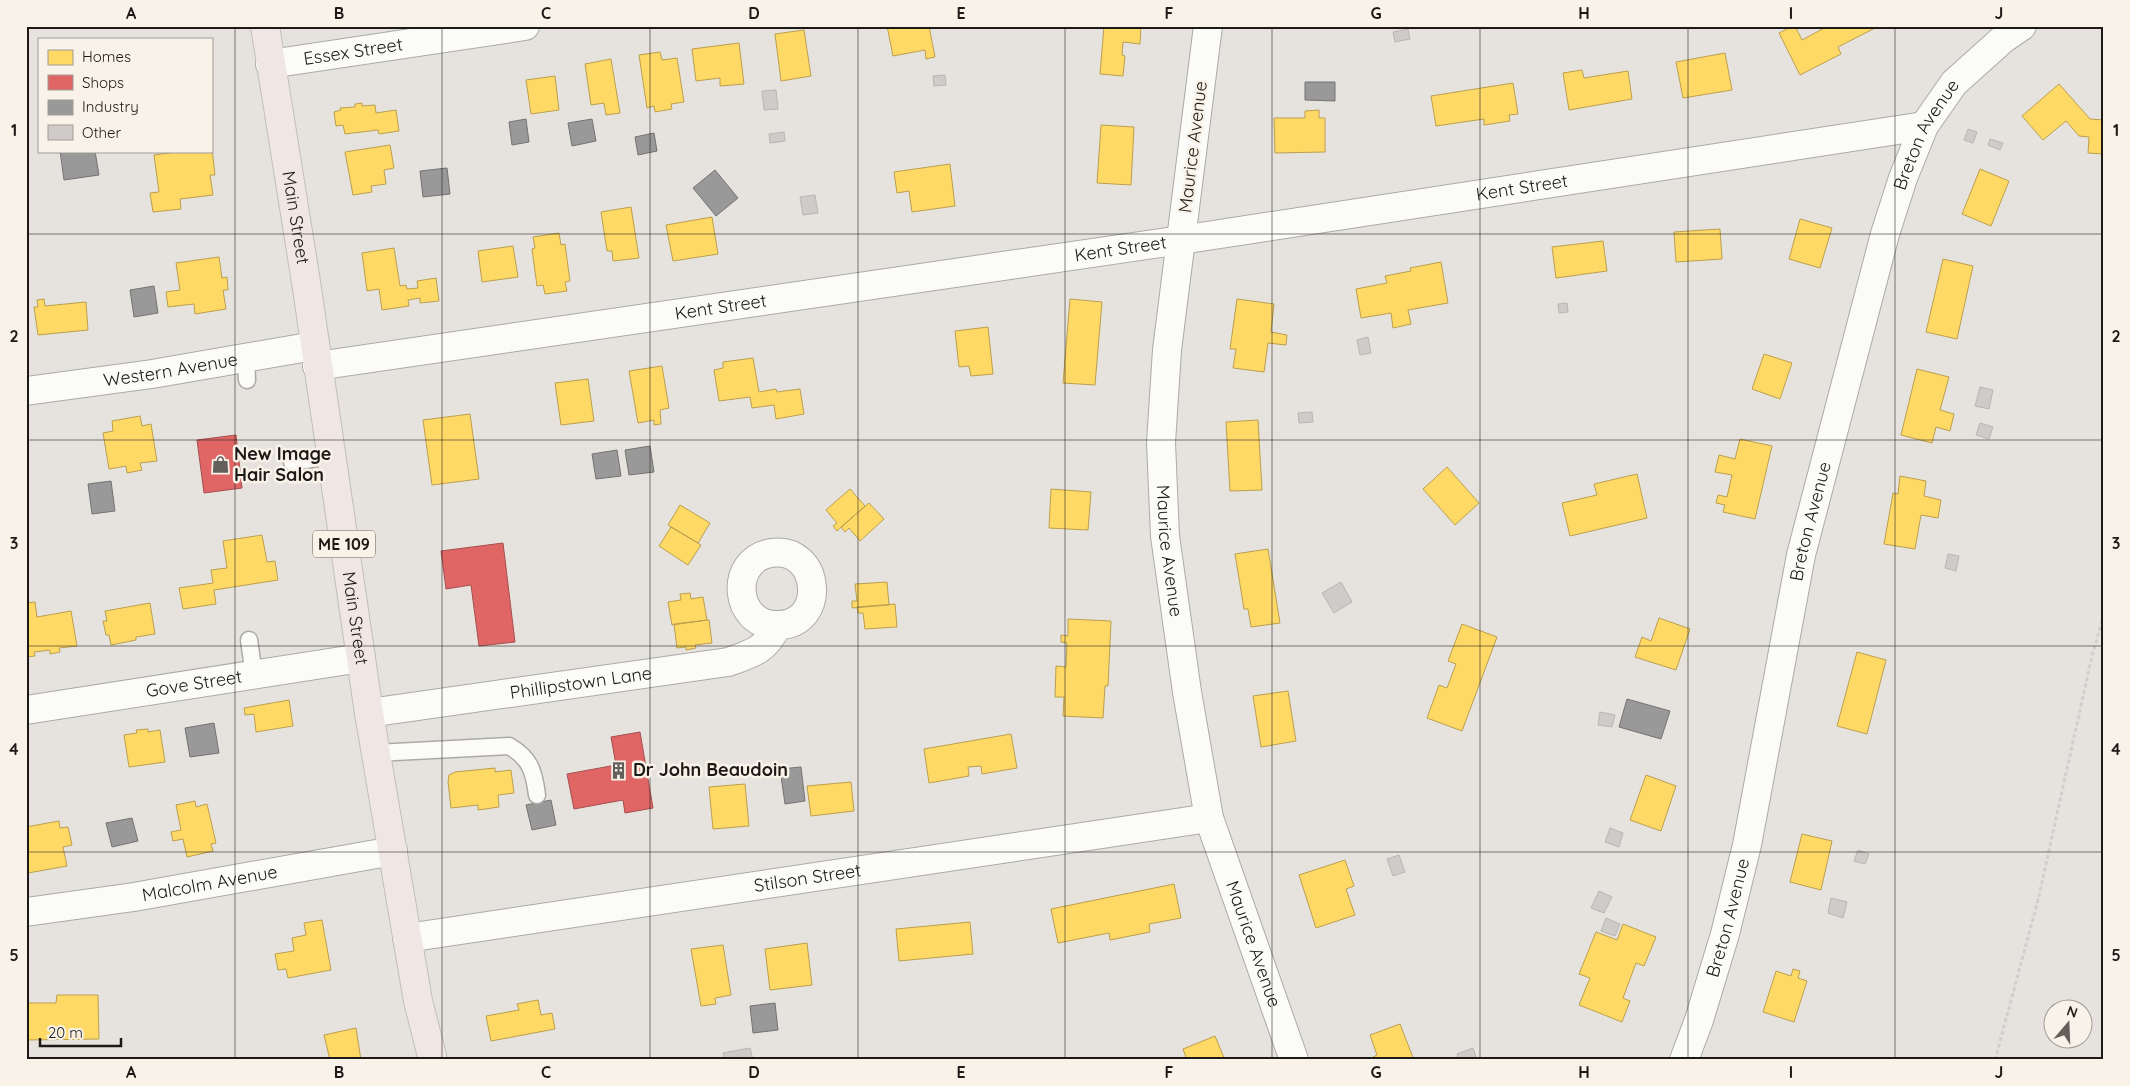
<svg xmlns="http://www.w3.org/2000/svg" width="2130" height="1086" font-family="Quicksand,sans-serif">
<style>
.homes{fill:#ffd966;stroke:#bb9f4e}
.shops{fill:#e06666;stroke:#a54f4e}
.industry{fill:#999;stroke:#747372}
.building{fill:#cecbc8;stroke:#b9b5b3}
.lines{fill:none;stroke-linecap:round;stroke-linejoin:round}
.service-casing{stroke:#acaaa6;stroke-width:19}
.minor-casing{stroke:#acaaa6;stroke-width:30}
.trunk-casing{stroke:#c0bebc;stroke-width:30}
.path{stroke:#d0cfcd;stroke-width:3;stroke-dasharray:4 2.5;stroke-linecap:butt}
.service{stroke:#fbfbfa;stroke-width:16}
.minor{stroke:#fbfbfa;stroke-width:28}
.trunk{stroke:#f0e7e4;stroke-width:28}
.grid{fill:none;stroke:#1c1916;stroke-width:1;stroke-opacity:0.55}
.labels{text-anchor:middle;stroke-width:5;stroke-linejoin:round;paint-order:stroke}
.shield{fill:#f8f2e8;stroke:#5e5a55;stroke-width:1}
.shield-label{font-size:16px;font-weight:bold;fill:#1c1916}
.street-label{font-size:18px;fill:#1c1916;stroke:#f8f2e8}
.poi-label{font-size:18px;font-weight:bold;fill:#1c1916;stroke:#f8f2e8;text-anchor:start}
.neatline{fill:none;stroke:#1c1916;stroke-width:2}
.grid-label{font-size:16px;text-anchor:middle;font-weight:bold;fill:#1c1916}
</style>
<rect width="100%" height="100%" fill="#e6e3de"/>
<path class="homes" d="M887 26H929L935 57 926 59 925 50 893 56Z
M1104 26H1141L1140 44 1123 42 1122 55 1125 56 1123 76 1100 74Z
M1793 26H1795L1802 40 1828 26H1874L1875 28 1838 47 1841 54 1800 75 1779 33Z
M804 30 811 76 781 81 775 34Z
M739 43 744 84 720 86V78L696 81 692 49Z
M660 52 662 60 677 58 684 102 671 104 672 109 655 112 654 106 647 108 639 55Z
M1725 53 1732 90 1683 98 1676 62Z
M611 59 620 113 606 115 604 103 591 105 585 64Z
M1582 70 1584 78 1628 71 1632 99 1569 110 1563 73Z
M555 76 559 110 531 114 526 80Z
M1513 83 1518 114 1509 115 1510 121 1484 125V119L1436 126 1431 96Z
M2059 84 2090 119 2104 120V154L2088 153 2089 137 2079 136 2066 121 2043 140 2022 116Z
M362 103V106L375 105 376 113 396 110 399 131 379 134 378 130 345 134 343 125 336 126 334 112 341 110 340 108 355 107V104Z
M1319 110V118H1325V152L1275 153 1274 118H1305V111Z
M1101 125 1134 127 1131 185 1097 183Z
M211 140 215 175H210L213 195 180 199 181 209 153 212 150 193 159 192 154 155 183 151H211Z
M390 145 394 168 384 170 386 184 371 186 372 192 353 195 345 152Z
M950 164 955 206 912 212 909 191 897 193 894 172Z
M1980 169 2009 181 1991 226 1962 214Z
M631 207 639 258 613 261 612 251H607L601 212Z
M712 217 718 254 673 261 666 225Z
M1800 219 1832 228 1820 268 1789 259Z
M1720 229 1722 259 1676 262 1674 232Z
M559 233 561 245 565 244 570 281 565 282 567 291 545 294 543 285 537 286 532 249 535 248 533 237Z
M1603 241 1607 271 1556 278 1552 247Z
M513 246 518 277 482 282 478 251Z
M394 248 400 286 406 285 407 289 418 288 417 281 436 278 439 301 420 303V298L408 300 409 306 382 310 379 289 367 291 362 253Z
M219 257 222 278 227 277 228 290H223L226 309 195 314 194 304 168 307 166 292 180 290 176 263Z
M1943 259 1973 266 1957 339 1926 332Z
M1441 262 1448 303 1408 310 1411 324 1393 328 1391 313 1361 318 1356 289 1387 283 1385 276 1411 271 1410 268Z
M44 299 45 306 86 302 88 330 38 335 34 307H38L37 300Z
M1070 299 1102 302 1095 385 1063 383Z
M1237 299 1274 304 1271 332 1287 335 1286 345 1268 343 1264 372 1233 368 1236 349H1230Z
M988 327 993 374 971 376 969 366 959 367 955 331Z
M1764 354 1792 363 1780 399 1752 389Z
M753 358 759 392 776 389 777 392 800 389 804 414 776 419 774 405 752 408 750 397 719 401 714 370 723 368V362Z
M662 366 669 408 660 410 661 424 654 425V420L638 423 629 371Z
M1917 369 1949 377 1940 410 1954 414 1950 431 1936 427 1932 443 1901 435Z
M588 379 594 421 561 425 555 383Z
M470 414 479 479 432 485 423 420Z
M140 416 142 426 151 424 157 461 140 463 142 470 127 473 126 466 109 469 103 433 113 431 112 421Z
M1258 420 1262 490 1230 491 1226 422Z
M1740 439 1772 446 1755 519 1723 512 1725 505 1716 503 1718 495 1727 497 1732 475 1715 472 1719 455 1735 459Z
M1447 467 1479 503 1455 525 1423 489Z
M1637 474 1647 518 1570 536 1562 503 1597 495 1594 484Z
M1900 476 1926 481 1924 496 1941 500 1938 518 1921 515 1915 549 1884 544 1893 493 1898 494Z
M850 489 865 506 837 531 833 526 837 523 826 510Z
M1051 489 1091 492 1088 530 1049 528Z
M869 503 884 519 860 541 849 528 845 532 841 527Z
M680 505 710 523 698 543 668 525Z
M671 527 701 545 688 565 659 546Z
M262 535 267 562 275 561 278 580 214 590 216 604 183 609 179 588 213 583 211 570 227 568 223 541Z
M1268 549 1280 623 1251 627 1248 609H1244L1235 554Z
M887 582 889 605 852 608V601H857L855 584Z
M690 593 691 599 703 597 707 620 672 625 668 602 681 600 680 594Z
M35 602 37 617 71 611 77 646 59 648 60 652 50 654V650L34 652 35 656 26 657V603Z
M150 603 155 634 136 637V640L111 645 109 635H106L103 621H107L105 611Z
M895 604 897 627 865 629 863 613H858L857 607Z
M1659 618 1690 629 1676 670 1635 657 1642 637 1651 641Z
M1068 619 1111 621 1108 686H1105L1103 718 1063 716 1064 697H1055L1056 666 1066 667 1067 643 1061 642V635L1068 636Z
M709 620 712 643 695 645 696 648 686 650V647L677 648 674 624Z
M1462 624 1497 637 1462 731 1427 718 1439 685 1447 688 1456 664 1448 661Z
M1857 652 1886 660 1867 734 1837 726Z
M1288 691 1296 741 1261 747 1253 696Z
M289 700 293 726 256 732 254 714 245 715 244 708Z
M148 729V732L160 730 165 762 129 767 124 735 137 733 136 730Z
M1011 734 1017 768 982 774 981 766 968 767 969 776 929 783 924 749Z
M495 768V772L511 770 514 793 498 795 499 807 478 810V805L451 808 448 782 449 775 455 772Z
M1646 775 1676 786 1661 831 1630 820Z
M851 782 854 811 811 816 807 786Z
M745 784 749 826 713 829 709 787Z
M195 801 196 807 207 804 216 843 211 844 213 851 187 857 183 839 173 841 171 832 181 830 176 805Z
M59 821 60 828 68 827 72 845 63 847 67 866 28 873 26 827Z
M1802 834 1832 841 1821 890 1790 882Z
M1345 860 1354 886 1346 889 1355 915 1316 928 1299 875Z
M1174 884 1181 918 1149 924 1150 932 1110 940 1109 933 1058 943 1051 909Z
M322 920 331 970 288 978 286 969 278 970 275 954 294 951 292 938 306 935 304 923Z
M970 922 973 954 899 961 896 929Z
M1623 924 1656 937 1644 966 1636 963 1623 998 1630 1001 1622 1022 1579 1005 1590 978 1579 974 1596 932 1617 940Z
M807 943 812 985 770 990 765 949Z
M723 945 731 995 715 998 716 1004 701 1006 691 949Z
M1793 969 1800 971 1798 978 1807 981 1794 1022 1763 1012 1776 971 1791 976Z
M57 995H98L99 1039 26 1040V1003H56Z
M538 1000 541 1015 552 1013 555 1029 491 1041 486 1016 519 1010 517 1004Z
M1400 1024 1414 1060H1374L1373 1057 1377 1055 1370 1035Z
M356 1028 361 1060H330L324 1035Z
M1215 1036 1225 1060H1187L1183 1049Z"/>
<path class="shops" d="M236 435 242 488 204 493 197 440Z
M503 543 515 642 479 646 471 585 446 589 441 551Z
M640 732 653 808 625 813 623 800 574 809 567 774 616 765 611 737Z"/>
<path class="industry" d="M1305 82H1335V101L1305 100Z
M526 119 529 142 512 145 509 122Z
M592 119 596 141 572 146 568 123Z
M654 133 657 151 638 155 635 137Z
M60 151H95L99 175 64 180Z
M447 168 450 194 423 197 420 171Z
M715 170 738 198 716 216 693 188Z
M154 286 158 313 134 317 130 290Z
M650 446 654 472 629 475 625 450Z
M617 450 621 476 596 479 592 454Z
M111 481 115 511 92 514 88 484Z
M1627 699 1670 711 1661 739 1619 727Z
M214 723 219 753 190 757 185 728Z
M801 767 805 801 785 804 780 769Z
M551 800 556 825 532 830 526 805Z
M132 818 138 841 112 847 106 823Z
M775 1003 778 1030 753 1033 750 1006Z"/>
<path class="building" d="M1408 29 1410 39 1395 42 1393 32Z
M945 75 946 85 934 86 933 76Z
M776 90 778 109 764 110 762 91Z
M1968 129 1977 132 1973 143 1964 140Z
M784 132 785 141 770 143 769 134Z
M1990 139 2003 143 2000 150 1988 145Z
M815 195 818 213 803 215 800 197Z
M1567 303 1568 312 1559 313 1558 304Z
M1368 337 1371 353 1360 355 1357 340Z
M1980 387 1993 390 1989 409 1975 406Z
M1312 412 1313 422 1299 423 1298 413Z
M1980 423 1993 427 1989 439 1976 435Z
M1948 554 1959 556 1956 571 1945 568Z
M1341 582 1352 602 1334 613 1322 593Z
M1600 712 1615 715 1612 727 1598 725Z
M1610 828 1623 833 1619 847 1605 842Z
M1858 850 1869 854 1865 864 1854 861Z
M1399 855 1405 872 1393 876 1387 859Z
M1599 891 1612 897 1604 913 1591 908Z
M1831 898 1847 902 1843 918 1828 913Z
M1606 918 1620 924 1615 936 1601 931Z
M750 1048 753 1060H724L723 1053Z
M1473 1048 1477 1060H1459L1457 1054Z"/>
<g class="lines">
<defs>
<path id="service" d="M246 358 247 380
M292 462 330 456
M249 640 254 675
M376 753 509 746C530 758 534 771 537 795"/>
<g id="minor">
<path id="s1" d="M1208 26 1167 350 1161 443 1165 536 1187 692 1209 818 1294 1060"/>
<path id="s2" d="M270 64 525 26"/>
<path id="s3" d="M317 366 1181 240 1924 126"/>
<path id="s4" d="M26 391 152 374 314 346"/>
<path id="s5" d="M26 710 361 658"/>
<path id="s6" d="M369 713 728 662C751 654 767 650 777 625 828 626 821 545 771 553 728 560 734 626 777 625"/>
<path id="s7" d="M26 912 134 897 393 851"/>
<path id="s8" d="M407 938 1209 818"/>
<path id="s9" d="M1684 1060 1699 1020 1725 934 1747 845 1801 555 1885 234 1903 178 1924 126 1954 83 2003 39 2022 26"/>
</g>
<g id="trunk">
<path id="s10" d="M265 26 306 282 369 713 418 1001 433 1060"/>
</g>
</defs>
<use href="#service" class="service-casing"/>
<use href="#minor" class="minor-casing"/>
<use href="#trunk" class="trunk-casing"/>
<path class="path" d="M1995 1060 2038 900 2092 656 2104 614"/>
<use href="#service" class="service"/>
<use href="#minor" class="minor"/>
<use href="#trunk" class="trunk"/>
</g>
<path class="grid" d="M235 26V1060M442 26V1060M650 26V1060M858 26V1060M1065 26V1060M1272 26V1060M1480 26V1060M1688 26V1060M1895 26V1060M26 234H2104M26 440H2104M26 646H2104M26 852H2104"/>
<defs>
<symbol id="shop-bare" viewBox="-9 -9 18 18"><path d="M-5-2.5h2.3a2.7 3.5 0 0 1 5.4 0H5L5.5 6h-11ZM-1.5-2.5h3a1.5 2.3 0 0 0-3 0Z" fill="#63605c" stroke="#f8f2e8" stroke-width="2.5" paint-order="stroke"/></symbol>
<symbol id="building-bare" viewBox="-9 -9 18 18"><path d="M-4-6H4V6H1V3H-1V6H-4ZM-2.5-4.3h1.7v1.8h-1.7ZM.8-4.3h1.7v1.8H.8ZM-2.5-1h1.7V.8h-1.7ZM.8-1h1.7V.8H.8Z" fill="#63605c" stroke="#f8f2e8" stroke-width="2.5" paint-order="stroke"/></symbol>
</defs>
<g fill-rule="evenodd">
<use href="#shop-bare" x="208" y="452" width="25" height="25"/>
<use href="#building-bare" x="606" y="758" width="25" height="25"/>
</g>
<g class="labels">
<rect class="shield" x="313" y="530.5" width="62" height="27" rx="4"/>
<g class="shield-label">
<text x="344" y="550">ME 109</text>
</g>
<g class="street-label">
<text dy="6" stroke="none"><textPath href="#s2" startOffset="84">Essex Street</textPath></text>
<text dy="6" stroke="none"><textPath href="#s9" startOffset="959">Breton Avenue</textPath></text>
<text transform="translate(1193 147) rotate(-83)" y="6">Maurice Avenue</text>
<text dy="6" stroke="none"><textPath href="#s3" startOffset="1218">Kent Street</textPath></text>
<text dy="6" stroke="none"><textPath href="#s10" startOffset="194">Main Street</textPath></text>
<text dy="6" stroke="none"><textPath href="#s3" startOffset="812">Kent Street</textPath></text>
<text dy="6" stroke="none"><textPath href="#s3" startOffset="408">Kent Street</textPath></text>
<text dy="6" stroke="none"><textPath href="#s4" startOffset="146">Western Avenue</textPath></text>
<text dy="6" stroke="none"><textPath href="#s9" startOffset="554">Breton Avenue</textPath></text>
<text dy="6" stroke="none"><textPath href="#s1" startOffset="528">Maurice Avenue</textPath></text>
<text dy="6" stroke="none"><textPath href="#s10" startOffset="599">Main Street</textPath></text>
<text dy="6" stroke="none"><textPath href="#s6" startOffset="214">Phillipstown Lane</textPath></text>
<text dy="6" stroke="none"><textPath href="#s5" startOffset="170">Gove Street</textPath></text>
<text dy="6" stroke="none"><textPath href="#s8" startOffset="405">Stilson Street</textPath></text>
<text dy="6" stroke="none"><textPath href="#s7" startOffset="186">Malcolm Avenue</textPath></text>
<text dy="6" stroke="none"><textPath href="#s9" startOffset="149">Breton Avenue</textPath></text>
<text dy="6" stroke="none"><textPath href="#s1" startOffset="932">Maurice Avenue</textPath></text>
</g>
<g class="poi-label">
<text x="234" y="460">New Image<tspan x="234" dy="21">Hair Salon</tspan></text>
<text x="633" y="776">Dr John Beaudoin</text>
</g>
</g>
<rect width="2130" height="1086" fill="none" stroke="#f8f2e8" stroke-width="55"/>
<rect x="38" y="38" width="175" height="115" fill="#f8f2e8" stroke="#a09b94"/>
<rect x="48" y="50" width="25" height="15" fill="#ffd966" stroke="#a09b94"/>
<text x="82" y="62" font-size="15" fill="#1c1916">Homes</text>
<rect x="48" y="75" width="25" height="15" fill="#e06666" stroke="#a09b94"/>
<text x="82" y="88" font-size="15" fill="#1c1916">Shops</text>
<rect x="48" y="100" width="25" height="15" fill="#999999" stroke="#a09b94"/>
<text x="82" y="112" font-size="15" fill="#1c1916">Industry</text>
<rect x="48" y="125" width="25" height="15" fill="#cecbc8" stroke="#a09b94"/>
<text x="82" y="138" font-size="15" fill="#1c1916">Other</text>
<g transform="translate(2068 1024) rotate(19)"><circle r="24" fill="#f8f2e8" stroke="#a09b94"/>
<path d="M0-4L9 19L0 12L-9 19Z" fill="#63605c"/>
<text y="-8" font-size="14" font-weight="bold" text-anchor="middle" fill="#1c1916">N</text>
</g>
<path d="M40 1038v8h81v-8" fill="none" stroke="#1c1916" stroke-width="2.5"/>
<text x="48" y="1038" font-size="15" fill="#1c1916" stroke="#f8f2e8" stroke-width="4" paint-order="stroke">20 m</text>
<rect x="28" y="28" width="2074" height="1030" class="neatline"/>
<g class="grid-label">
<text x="131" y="19">A</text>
<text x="339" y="19">B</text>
<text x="546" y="19">C</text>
<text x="754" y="19">D</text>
<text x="961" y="19">E</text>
<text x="1169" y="19">F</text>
<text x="1376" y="19">G</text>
<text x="1584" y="19">H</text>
<text x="1791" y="19">I</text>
<text x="1999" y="19">J</text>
<text x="14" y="136">1</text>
<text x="2116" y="136">1</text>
<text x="14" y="342">2</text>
<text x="2116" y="342">2</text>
<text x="14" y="549">3</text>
<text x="2116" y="549">3</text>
<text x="14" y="755">4</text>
<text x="2116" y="755">4</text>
<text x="14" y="961">5</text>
<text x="2116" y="961">5</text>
<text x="131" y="1078">A</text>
<text x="339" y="1078">B</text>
<text x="546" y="1078">C</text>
<text x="754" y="1078">D</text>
<text x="961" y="1078">E</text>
<text x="1169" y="1078">F</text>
<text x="1376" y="1078">G</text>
<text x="1584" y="1078">H</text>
<text x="1791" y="1078">I</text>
<text x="1999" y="1078">J</text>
</g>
</svg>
